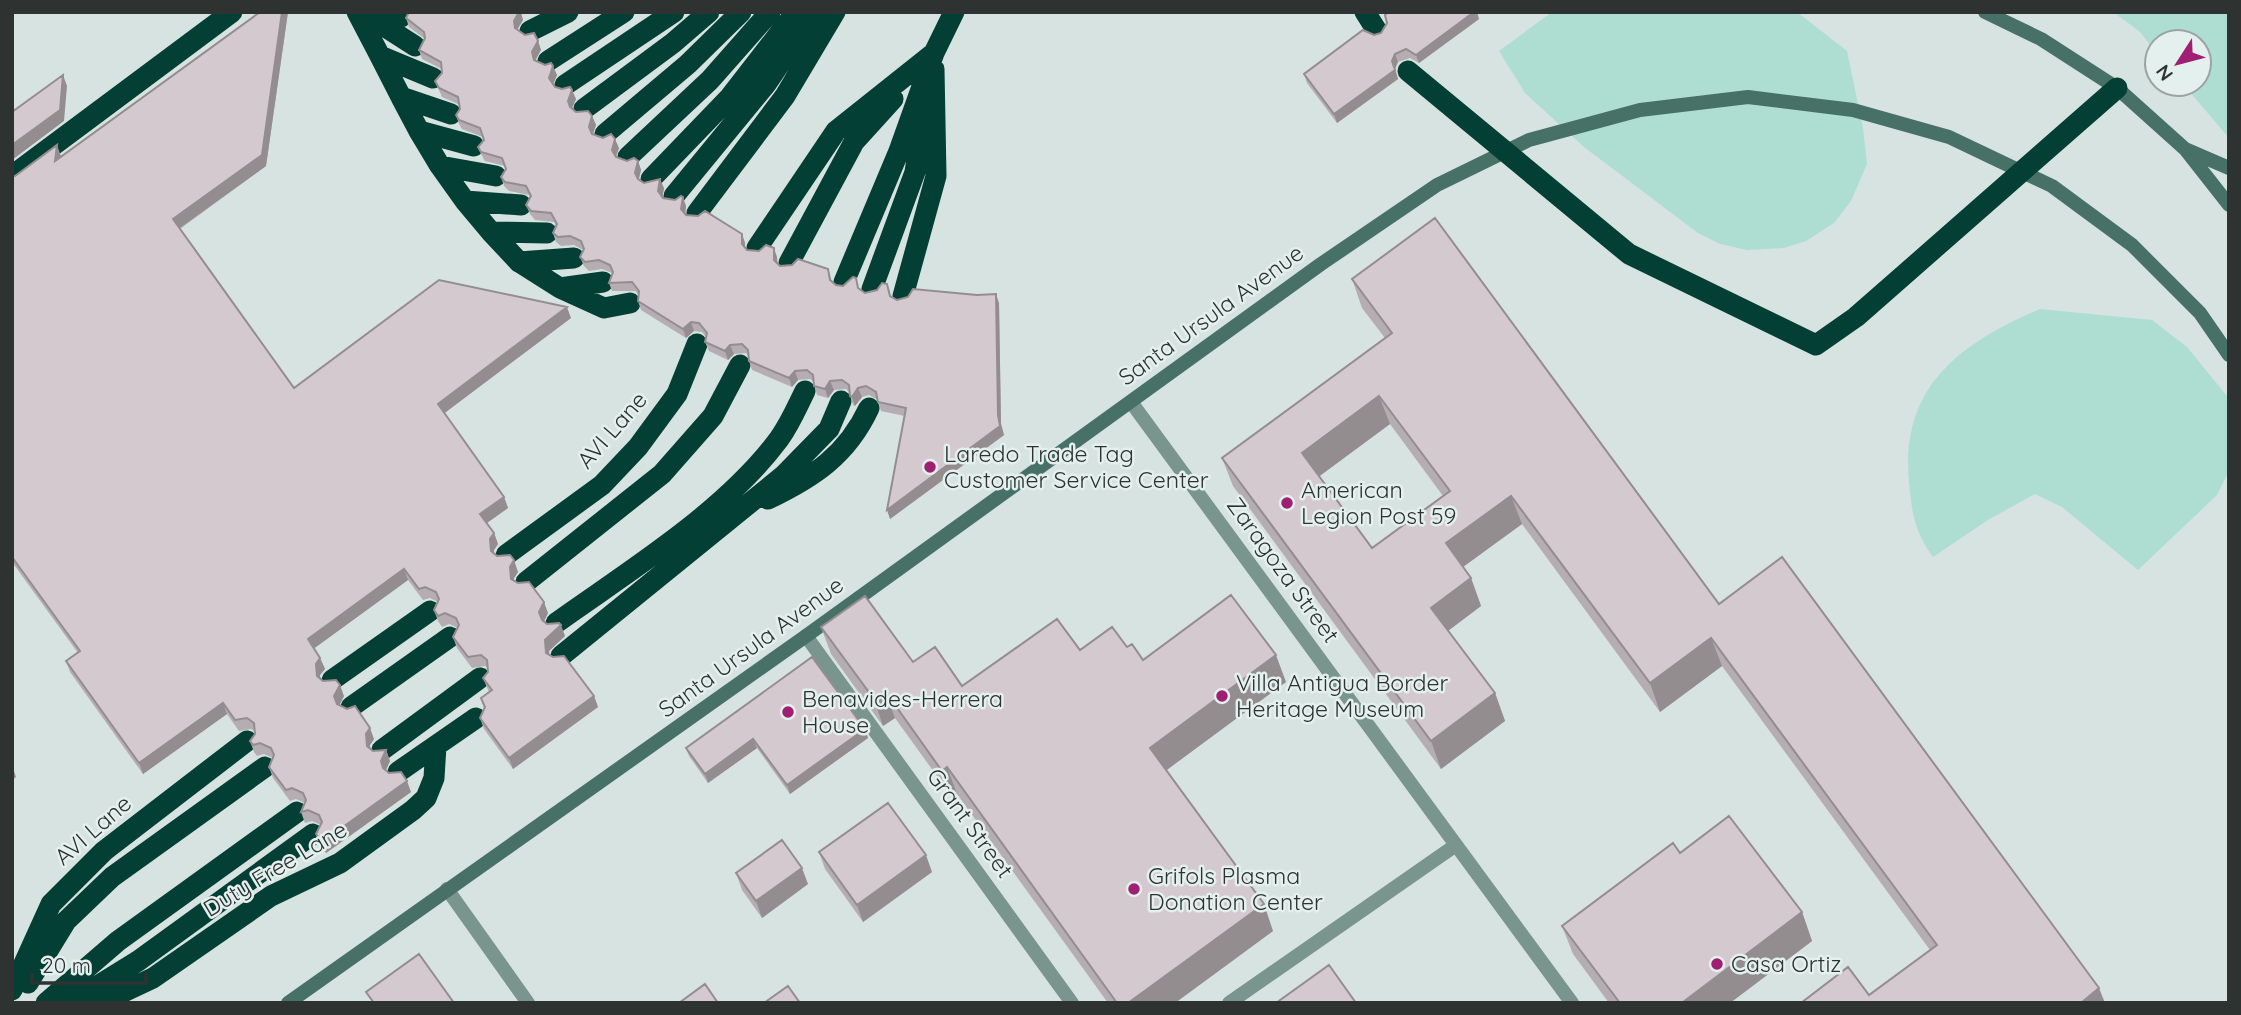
<svg xmlns="http://www.w3.org/2000/svg" width="2241" height="1015" font-family="Quicksand,sans-serif">
<style>
.green{fill:#aeded2}
.lines{fill:none;stroke-linecap:round;stroke-linejoin:round}
.street{stroke:#79958e;stroke-width:14}
.secondary{stroke:#477167;stroke-width:14}
.highway{stroke:#043f35;stroke-width:21}
.wall{fill:#b5adb1;fill-rule:evenodd}
.shaded-wall{fill:#948d90}
.building{fill:#d3c9ce;stroke:#948d90;stroke-width:2;fill-rule:evenodd}
.poi-dot{fill:#9f2073;stroke:#e4f0ed;stroke-width:2.5}
.labels{text-anchor:middle;stroke-width:5;stroke-linejoin:round;paint-order:stroke}
.street-label{font-size:23px;fill:#2e3332;stroke:#e4f0ed}
.poi-label{font-size:23px;fill:#2e3332;stroke:#e4f0ed;text-anchor:start}
</style>
<rect width="100%" height="100%" fill="#d7e3e0"/>
<path class="green" d="M1552 12H1797L1847 51 1863 128 1867 164 1851 201 1834 223 1806 241 1784 248 1747 250 1720 244 1698 233 1584 147 1525 93 1499 51Z
M2113 12H2225L2229 15V138L2183 84H2199V42H2157V53L2139 31Z
M2040 309 2152 320 2187 347 2227 396 2229 471 2217 495 2138 570 2062 507 2035 494 1988 520 1933 557C1914 531 1912 513 1909 482 1900 386 1961 343 2040 309Z"/>
<g class="lines">
<path class="street" d="M1131 402 1572 1003
M806 636 1072 1003
M447 889 528 1003
M1229 1003 1456 845"/>
<path class="secondary" d="M1985 12 2041 39 2117 88 2185 149 2229 205
M2185 149 2229 168
M288 1003 806 636 1321 264 1437 185 1529 140 1640 110 1748 97 1853 110 1949 137 2052 186 2132 245 2200 313 2229 355"/>
<path class="highway" d="M357 12 380 56 433 78
M362 12 415 46
M393 12 401 17
M1365 12 1377 31
M530 31 568 12
M380 56 401 97 451 114
M548 61 624 12
M1408 71 1629 254 1816 345 1856 317 2117 88
M565 85 674 12
M401 97 419 131 474 146
M584 109 673 43 709 12
M419 131 440 166 496 176
M605 134 688 64 741 12
M628 157 710 80 770 12
M440 166 465 201 521 205
M12 176 232 12
M651 179 730 97 796 12
M674 196 766 84 815 12
M465 201 491 232 547 233
M697 213 785 96 835 12
M491 232 519 262 574 258
M757 248 836 131 934 53
M519 262 560 288 603 282
M789 263 854 142 893 99
M844 282 899 151 934 53 954 12
M560 288 604 308 630 303
M872 289 915 172 925 110
M903 296 936 176 934 69
M768 499C814 477 847 455 869 408
M506 555 602 485 638 447 677 394 697 344
M526 582 662 474 713 416 740 365
M556 623C630 570 725 512 779 439 790 424 797 407 805 391
M561 656 783 476 829 429 841 401
M332 680 430 611
M351 707 450 637
M382 750 480 678
M398 772 476 718
M28 983 66 921 112 877 265 767
M12 990 51 904 104 851 247 741
M46 1003 118 941 297 812
M70 1003 138 961 313 834
M100 1003 153 978 271 896 340 863 413 810 426 798 434 778 436 746"/>
</g>
<path class="wall" d="M260 12H288L266 166 180 229 294 388 571 318 444 413 504 497 508 508 487 523 494 533 498 544 494 550V554L518 572 514 578V581L548 613 544 622 565 636 549 651 550 655 594 696 598 707 513 769 484 729 480 718 484 708 481 698 489 692 483 678 488 672V668L485 666 472 668 457 648 453 637 458 628 449 624 442 627 438 621 434 610 438 602 430 598 423 600 408 580 314 648 320 658 325 669 320 675V679L344 696 339 705 374 739 370 745V749L373 751 386 750 390 761 386 770 411 792 326 853 320 845 316 834 321 825 312 821 305 823 301 812 305 803 296 799 290 801 273 778 269 767 273 758 264 754 257 756 254 752 250 741 255 734V731L251 729 239 731 227 714 143 774 70 672 66 661 78 653 12 562V176H15L61 156V157Z
M406 18 523 20 517 30 525 35 538 41 541 50 535 60 557 75 553 84 555 87 576 99 572 109 576 112 592 116 596 125 593 134 619 148 616 157 627 161H638L641 170 639 179 644 183 664 188 662 196 663 198 686 206 685 213 686 215 742 234 745 243V248L747 250 777 257V263L780 266 828 269 832 282 836 285 860 289 865 293 891 296 897 300 999 303 1001 424 1004 435 890 519 905 416 881 411 878 400 869 395 862 397 855 406 853 405 849 392 846 389 834 390 828 398 817 395 814 382 810 379 798 380 792 387 752 370 749 361 748 356 746 353 734 354 728 360 709 351 705 342 706 337 702 332 694 331 686 338 641 310 638 301 639 295 635 291H612L609 283 612 273 602 269 589 271 584 266 580 257 583 250 574 245 561 246 556 242 553 233 556 225 554 222 535 220 530 214 526 205 530 197 529 195 509 191 504 186 501 177 506 169 505 166 485 161 482 156 478 147 484 140 483 137 462 129 459 124 456 115 460 109V105L442 97 435 81 442 73V69L422 59 419 50 425 39 409 27Z
M1479 19 1419 63 1410 58 1398 62 1395 69 1398 79 1337 123 1307 83 1304 74 1374 35Z
M1352 279 1719 604 2099 988 1869 995 1930 950 1722 666 1660 712 1522 524 1463 567 1471 578 1481 606 1448 631 1495 693 1505 721 1441 769 1233 486 1222 458 1385 338 1362 308ZM1390 424 1443 496 1372 548 1319 476Z
M821 627 913 662 962 686 1080 650 1127 647 1143 660 1286 682 1166 770 1273 931 1175 1003H1108L957 794 952 797 895 718 883 726 831 654Z
M865 729 868 738 790 794 757 748 708 783 689 756 686 748Z
M819 852 932 872 863 922 825 869Z
M1680 853 1802 912 1812 941 1730 1003H1609L1573 954 1562 926Z
M736 873 808 884 762 918 742 890Z"/>
<path class="shaded-wall" d="M282 12H288L266 166 177 230 173 219Z
M519 12H521L523 20 517 30 515 28 514 21Z
M1474 12H1477L1479 19 1419 63 1416 55Z
M538 41 541 50 535 61 532 52Z
M1395 54 1398 62 1395 69 1398 79 1337 123 1334 114 1392 61Z
M553 66 557 75 552 87 549 78Z
M63 75 67 86 64 121 12 160V145Z
M572 90 576 99 571 110 568 101Z
M592 116 596 125 592 136 589 127Z
M615 139 619 148 615 159 612 150Z
M57 145 61 156 59 172 55 161Z
M638 161 641 170 638 182 635 173Z
M660 179 664 188 662 200 658 191Z
M683 197 686 206 685 217 681 209Z
M742 234 745 243V253L742 244Z
M774 248 777 257 778 269 774 260Z
M996 294 999 303 1001 424 1004 435 890 519 887 510 998 415Z
M567 307 571 318 442 415 438 404Z
M691 322 694 331 686 338 683 329Z
M730 345 734 354 728 360 725 351Z
M795 371 798 380 792 387 789 378Z
M830 381 834 390 828 398 825 389Z
M858 388 862 397 855 406 852 397Z
M1379 396 1390 424 1313 481 1302 453Z
M1511 496 1522 524 1456 572 1446 543Z
M504 497 508 508 484 525 480 514Z
M494 533 498 544 494 550 495 562 491 551 490 539Z
M514 560 518 572 514 578 515 590 511 579 510 567Z
M404 569 408 580 312 650 308 639Z
M1471 578 1481 606 1441 636 1431 608Z
M544 602 548 613 543 623 539 612Z
M561 625 565 636 549 651 550 664 546 653 545 640Z
M1711 638 1722 666 1660 712 1650 683Z
M1276 655 1286 682 1160 775 1150 748Z
M320 658 325 669 320 675 321 687 317 676 316 664Z
M340 685 344 696 338 708 334 696Z
M885 691 895 718 883 726 874 699Z
M1495 693 1505 721 1441 769 1431 741Z
M594 696 598 707 513 769 509 758Z
M223 703 227 714 143 774 139 763Z
M370 728 374 739 370 745 371 757 367 746 366 734Z
M865 729 868 738 790 794 787 785Z
M753 739 757 748 708 783 705 774Z
M386 750 390 761 385 772 381 761Z
M947 767 957 794 952 797 942 771Z
M13 768 16 777 12 780V769Z
M407 781 411 792 326 853 322 842Z
M926 855 932 872 863 922 857 905Z
M802 868 808 884 762 918 756 901Z
M1264 904 1273 931 1175 1003H1128Z
M1802 912 1812 941 1730 1003H1684L1683 1002Z
M2099 988 2105 1003H2081Z"/>
<path class="building" d="M260 12H282L262 155 173 219 294 388 439 280 567 307 438 404 504 497 480 514 494 533 490 539 491 551 497 556 510 555 514 560 510 567 511 579 518 583 529 582 544 602 539 612 542 620 547 624 559 623 561 625 545 640 546 653 553 657 564 656 594 696 509 758 480 718 485 707 481 698 492 690 483 678 488 672 487 660 481 655 468 657 453 637 459 625 456 618 445 613 438 616 434 610 439 599 436 592 425 587 419 589 404 569 308 639 320 658 316 664 317 676 323 681 336 680 340 685 334 696 337 704 347 709 355 706 370 728 366 734 367 746 373 751 386 750 381 761 383 768 389 773 401 772 407 781 322 842 316 834 322 822 319 815 308 810 301 812 306 800 303 793 292 788 286 790 269 767 274 755 271 748 260 743 253 745 250 741 255 734 254 723 247 718 235 720 223 703 139 763 66 661 80 651 12 557V176H15L57 145 55 161Z
M409 12H519L514 21 515 28 525 35 534 33 538 41 532 52 534 60 545 65 551 63 553 66 549 78 555 87 562 89 570 87 572 90 568 101 570 107 576 112 588 111 592 116 589 127 592 134 603 138 611 134 615 139 612 150 616 157 627 161 634 158 638 161 635 173 638 179 644 183 660 179 658 191 663 198 675 200 681 196 683 197 681 209 686 215 698 216 705 211 742 234V244L747 250 759 251 766 245 774 248V260L780 266 792 265 798 259 828 269 830 280 836 285 843 286 853 277 856 278 858 288 865 293 877 290 882 283 887 284 890 296 897 300 908 297 913 289 977 295 996 294 998 415 1000 426 887 510 906 408 878 402 876 392 866 386 858 388 852 397 850 396 849 385 842 380 830 381 825 389 814 386 813 375 807 370 795 371 789 378 749 361 748 350 742 344 730 345 725 351 705 342 707 333 699 323 691 322 683 329 638 301 639 291 632 282 609 283 613 272 610 265 599 260 585 262 580 257 584 249 581 241 570 236 558 237 553 233 557 224 551 213 531 211 526 205 531 196 526 186 505 182 501 177 506 169 502 158 481 152 478 147 484 140 480 128 459 120 456 115 460 109 458 97 439 88 435 81 442 73 441 62 419 50 425 38 424 32 406 18Z
M1388 12H1474L1416 55 1406 49 1395 54 1392 61 1395 70 1334 114 1304 74 1363 30 1374 35 1381 33 1387 23 1385 15Z
M63 75 60 110 12 145V112Z
M1435 218 1719 604 1782 557 2099 988 2081 1003H1801L1848 967 1869 995 1937 945 1711 638 1650 683 1511 496 1446 543 1471 578 1431 608 1495 693 1431 741 1222 458 1392 333 1352 279ZM1379 396 1450 491 1372 548 1302 453Z
M1231 595 1276 655 1150 748 1264 904 1128 1003H1117L947 767 942 771 885 691 874 699 821 627 865 596 913 662 935 647 962 686 1057 619 1080 650 1112 627 1127 647 1132 644 1143 660Z
M812 657 865 729 787 785 753 739 705 774 686 748Z
M888 803 926 855 857 905 819 852Z
M1729 816 1802 912 1683 1002 1684 1003H1620L1562 926 1673 843 1680 853Z
M782 840 802 868 756 901 736 873Z
M419 954 454 1003H374L366 992Z
M1329 965 1356 1003H1276Z
M705 984 718 1003H679Z
M788 986 800 1003H764Z"/>
<g class="poi-dot">
<circle cx="930" cy="467" r="7"/>
<circle cx="1287" cy="503" r="7"/>
<circle cx="1222" cy="696" r="7"/>
<circle cx="788" cy="712" r="7"/>
<circle cx="1134" cy="889" r="7"/>
<circle cx="1717" cy="964" r="7"/>
</g>
<g class="labels">
<g class="street-label">
<text transform="translate(1211 315) rotate(-36)" y="8">Santa Ursula Avenue</text>
<text transform="translate(612 430) rotate(-49)" y="8">AVI Lane</text>
<text transform="translate(1283 570) rotate(54)" y="8">Zaragoza Street</text>
<text transform="translate(751 647) rotate(-36)" y="8">Santa Ursula Avenue</text>
<text transform="translate(970 823) rotate(54)" y="8">Grant Street</text>
<text transform="translate(93 830) rotate(-41)" y="8">AVI Lane</text>
<text transform="translate(275 869) rotate(-31)" y="8">Duty Free Lane</text>
</g>
<g class="poi-label">
<text x="944" y="462">Laredo Trade Tag<tspan x="944" dy="26">Customer Service Center</tspan></text>
<text x="1301" y="498">American<tspan x="1301" dy="26">Legion Post 59</tspan></text>
<text x="1236" y="691">Villa Antigua Border<tspan x="1236" dy="26">Heritage Museum</tspan></text>
<text x="802" y="707">Benavides-Herrera<tspan x="802" dy="26">House</tspan></text>
<text x="1148" y="884">Grifols Plasma<tspan x="1148" dy="26">Donation Center</tspan></text>
<text x="1731" y="972">Casa Ortiz</text>
</g>
</g>
<rect width="2241" height="1015" fill="none" stroke="#2e3332" stroke-width="28"/>
<g transform="translate(2178 63) rotate(234)"><circle r="33" fill="#e4f0ed" stroke="#9ba4a2" stroke-width="2"/>
<path d="M0-5L12 26L0 18L-12 26Z" fill="#9f2073"/>
<text y="-10" font-size="19" font-weight="bold" text-anchor="middle" fill="#2e3332">N</text>
</g>
<path d="M32 973v10h114v-10" fill="none" stroke="#2e3332" stroke-width="3.5"/>
<text x="42" y="973" font-size="21" fill="#2e3332" stroke="#e4f0ed" stroke-width="5" paint-order="stroke">20 m</text>
</svg>
